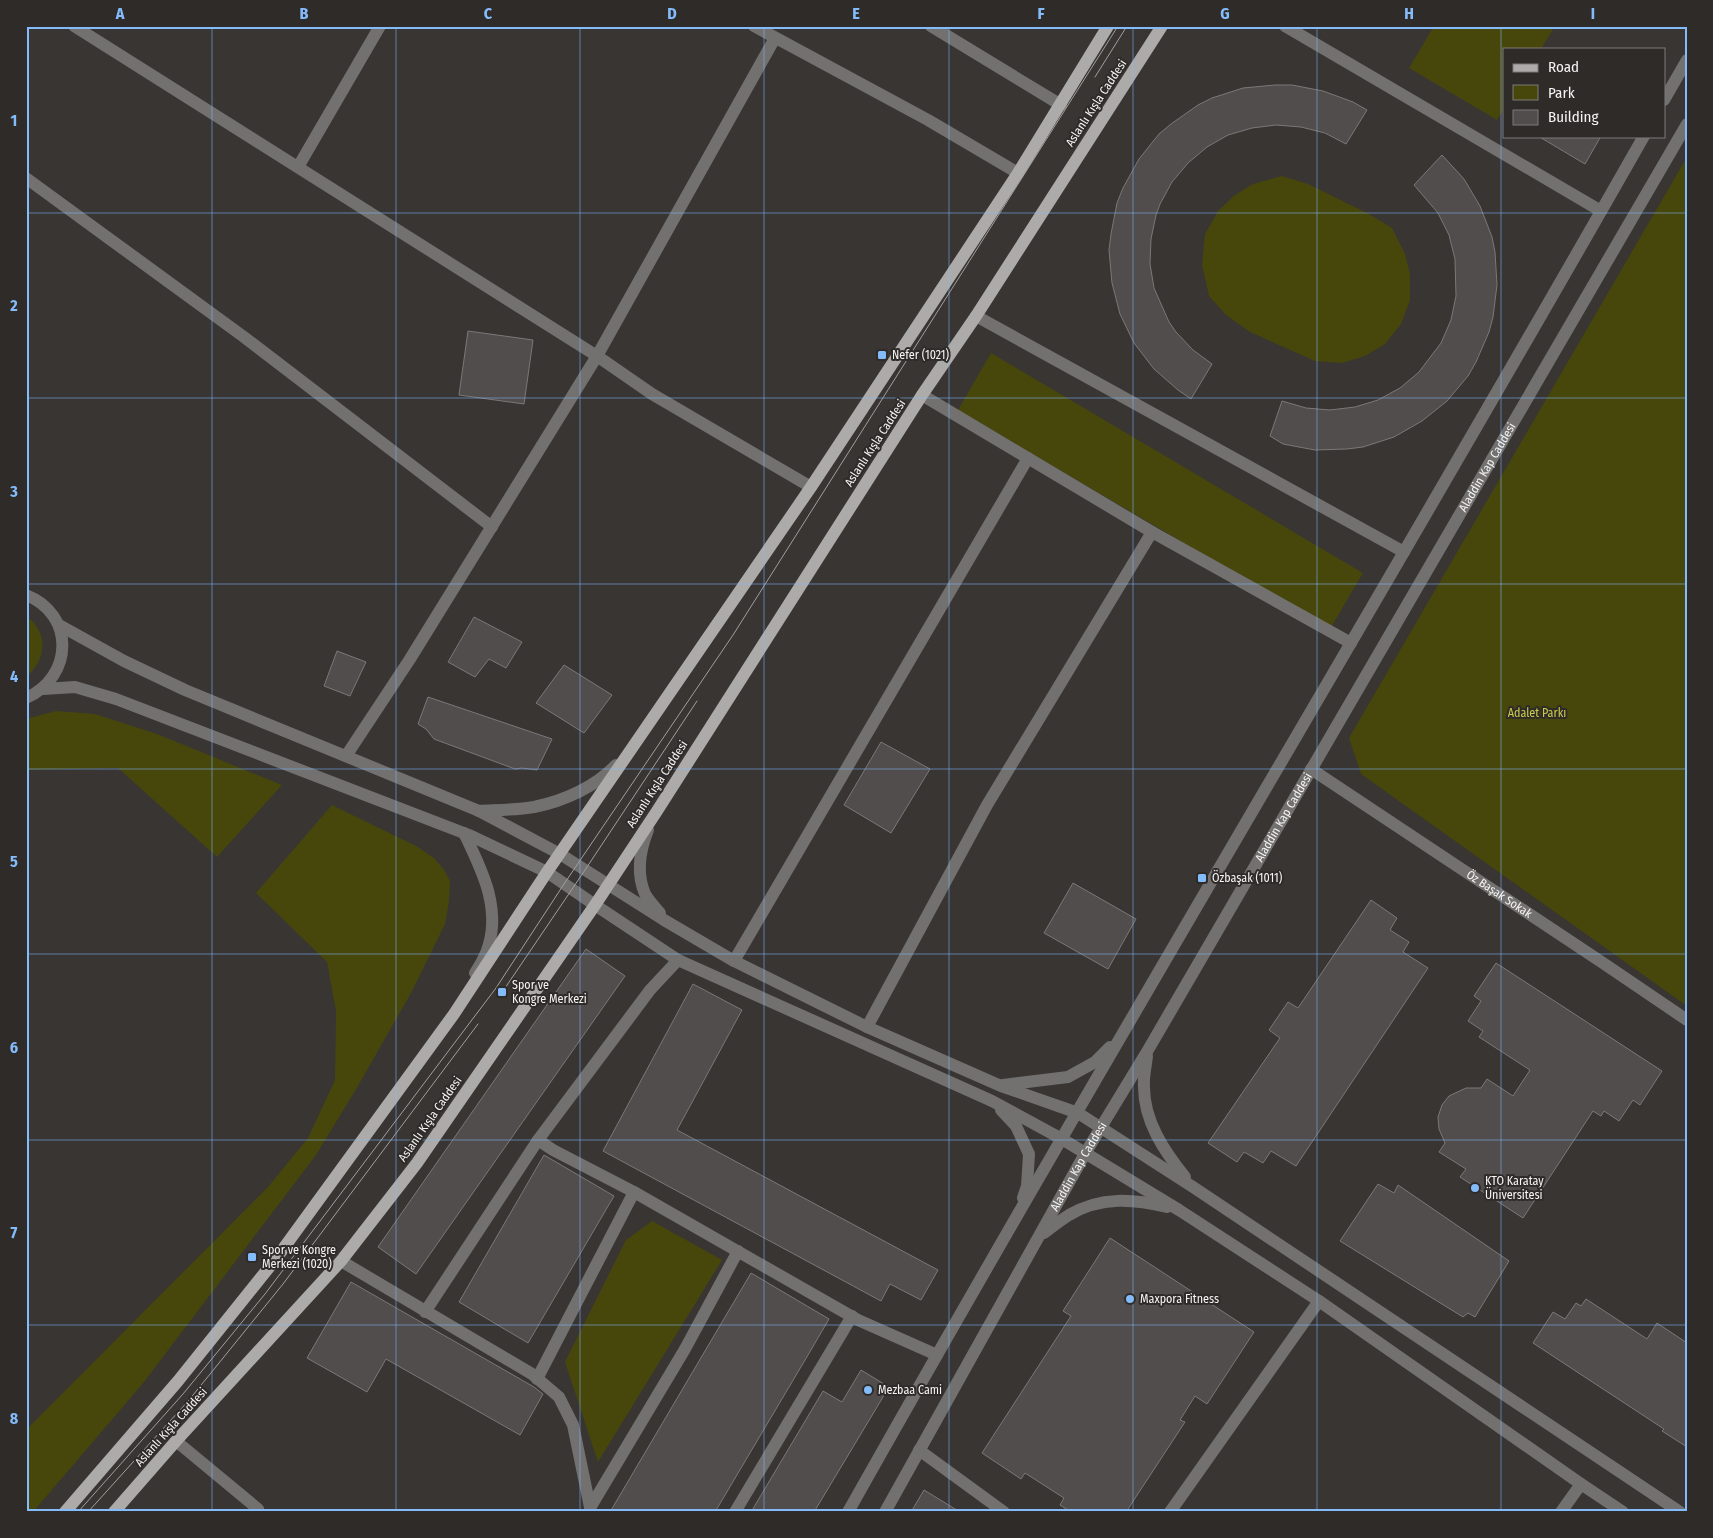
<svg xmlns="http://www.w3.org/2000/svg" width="1713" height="1538" font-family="'Fira Sans Condensed',sans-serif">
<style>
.green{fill:#47470b}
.building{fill:#514d4d;stroke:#7c7878}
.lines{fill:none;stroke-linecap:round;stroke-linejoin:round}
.minor{stroke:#727170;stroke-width:12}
.tertiary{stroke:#727170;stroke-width:12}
.primary{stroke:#adaba9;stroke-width:12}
.tram{stroke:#a19f9d;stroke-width:1}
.grid{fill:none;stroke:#84bcfb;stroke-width:1;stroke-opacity:0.55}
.poi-dot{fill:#84bcfb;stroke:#2e2b29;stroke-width:2}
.labels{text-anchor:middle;stroke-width:4;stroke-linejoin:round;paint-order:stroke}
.street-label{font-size:12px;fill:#f6f4f3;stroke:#2e2b29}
.poi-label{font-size:12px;fill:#f6f4f3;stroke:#2e2b29;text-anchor:start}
.park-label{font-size:12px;fill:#cbcb4a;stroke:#2e2b29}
.neatline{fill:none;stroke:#84bcfb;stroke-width:2}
.grid-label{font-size:16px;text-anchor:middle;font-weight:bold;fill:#84bcfb}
</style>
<rect width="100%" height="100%" fill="#383533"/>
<path class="green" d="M1434 26H1555L1541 49H1504V109L1497 120 1409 68Z
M1687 157V1006L1361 774 1349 738Z
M1282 176 1308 184 1369 214 1392 228 1405 254 1410 274V300L1401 324 1385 344 1365 356 1342 363 1315 361 1250 332 1226 315 1209 296 1202 265 1205 234 1218 211 1235 195 1253 184Z
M991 353 1363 573 1330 629 958 410Z
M26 616C49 632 47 660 26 677Z
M56 711 95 714 157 734 282 785 217 857 118 768 26 770V719Z
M332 805 418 847 435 859 444 870 450 881 449 902 445 924 411 993 355 1091 316 1155 144 1382 33 1512H26V1430L268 1187 308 1138 335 1080 336 1011 327 962 256 893Z
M652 1221 722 1260 598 1462 565 1362 626 1240Z"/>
<path class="building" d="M1275 85H1292L1323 91 1353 102 1367 110 1346 144 1325 133 1301 127 1276 125 1252 128 1228 135 1207 147 1188 163 1172 182 1160 204 1156 215 1151 239 1150 264 1154 288 1169 322 1176 332 1193 350 1212 364 1191 399 1178 390 1154 369 1134 343 1120 314 1112 283 1109 250 1111 234 1117 203 1123 188 1139 159 1159 134 1171 124 1198 105 1212 98 1243 88Z
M1538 136H1601L1585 164Z
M1442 155 1464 179 1480 206 1492 237 1495 252 1497 285 1493 317 1489 332 1476 362 1468 376 1447 401 1422 421 1394 437 1363 447 1347 449 1315 450 1283 444 1270 436 1282 401 1306 408 1330 410 1355 407 1378 400 1400 388 1419 372 1441 343 1451 320 1456 296 1455 259 1449 235 1438 213 1414 185Z
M468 331 533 340 524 404 459 395Z
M474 617 522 642 506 668 489 659 475 677 448 662Z
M337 651 366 662 350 696 324 686Z
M564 665 612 695 584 733 536 703Z
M428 697 552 739 537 770 522 768 515 769 434 739 426 729 418 724Z
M881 742 930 769 891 833 844 805Z
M1073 883 1136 919 1108 969 1044 933Z
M1371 900 1397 918 1390 930 1409 942 1403 952 1428 968 1296 1166 1271 1151 1263 1163 1244 1152 1237 1162 1208 1143 1280 1038 1269 1030 1288 1002 1298 1008Z
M586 949 625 976 416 1274 378 1247Z
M1496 963 1662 1071 1640 1105 1633 1100 1619 1121 1604 1111 1601 1116 1593 1111 1523 1218 1460 1177 1466 1169 1439 1152 1445 1143 1439 1129 1438 1117 1442 1105 1449 1096 1466 1088H1481L1487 1079 1513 1096 1530 1070 1479 1037 1483 1031 1468 1021 1481 1001 1474 996Z
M693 984 742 1010 677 1130 938 1270 921 1300 890 1284 881 1301 603 1151Z
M544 1155 614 1196 528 1343 459 1302Z
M1378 1184 1394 1193 1398 1185 1509 1261 1475 1317 1468 1313 1463 1317 1340 1241Z
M1110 1238 1254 1332 1207 1404 1195 1396 1180 1420 1185 1422 1126 1512H1071L1060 1505 1064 1498 1025 1473 1021 1479 982 1453 1071 1316 1063 1311Z
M751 1273 829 1319 808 1355 715 1512H610Z
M351 1282 534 1387 543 1394 520 1435 386 1359 367 1392 307 1358Z
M1586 1299 1647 1339 1657 1323 1687 1343V1447L1662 1431 1664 1429 1533 1343 1553 1312 1565 1319 1576 1303 1581 1306Z
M861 1370 889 1387 814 1512H751L823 1391 842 1402Z
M924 1490 960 1512H911Z"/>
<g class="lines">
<g class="minor">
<path d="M74 26 597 356 652 394 811 487"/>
<path d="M754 26 928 120 1018 173"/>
<path d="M931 26 1061 105"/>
<path d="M1285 26 1601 211"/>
<path d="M298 167 380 26"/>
<path d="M26 178 244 337 492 527"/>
<path d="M976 316 1404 552"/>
<path d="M922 395 1152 532 1351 643"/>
<path d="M346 756 410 659 597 356 775 38"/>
<path id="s1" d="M1311 769 1603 963 1687 1020"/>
<path d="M734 961 1028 458"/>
<path d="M867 1027 987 805 1152 532"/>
<path d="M634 1192 553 1150 538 1140 650 990 678 960"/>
<path d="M341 1261 532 1374 559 1397 573 1425 591 1512"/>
<path d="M425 1312 538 1140"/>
<path d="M537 1379 634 1192 858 1320 937 1355"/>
<path d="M176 1441 258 1509 259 1512"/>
<path d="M919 1450 1004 1512"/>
<path d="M590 1508 685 1349 738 1251"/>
<path d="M735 1512 852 1316"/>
<path d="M1170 1512 1319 1301"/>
<path d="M1561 1512 1581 1484"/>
</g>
<g class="tertiary">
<path d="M1664 100 1687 60"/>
<path d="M26 595C75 614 74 677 26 698"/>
<path d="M59 625 124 661 185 690 479 811 560 854 664 920 734 961 867 1027 1001 1086 1078 1113 1193 1187 1680 1512"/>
<path d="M43 689 75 687 116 699 469 835 547 872 595 905 678 960 992 1101 1062 1139 1179 1210 1319 1301 1581 1484 1623 1512"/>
<path d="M479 811C497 810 516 810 534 807 564 801 595 787 616 765"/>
<path d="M648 830C640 850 636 873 645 894 649 901 655 907 660 913"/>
<path d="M464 833C482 870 503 911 486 953 483 960 479 967 475 973"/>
<path d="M1147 1056C1146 1066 1143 1077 1144 1087 1144 1121 1164 1151 1185 1177"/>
<path d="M1003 1085 1068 1077 1095 1062 1110 1047"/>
<path d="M1001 1110 1016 1126 1029 1154 1027 1186 1023 1198"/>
<path d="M1044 1233C1052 1227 1061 1220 1069 1215 1101 1196 1134 1199 1167 1207"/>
<path d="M848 1512C1108 1050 1382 597 1644 136"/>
<path id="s2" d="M885 1512 1086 1152 1148 1050 1687 124"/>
</g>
<path class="primary" d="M65 1512 178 1381 275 1260 454 1014 547 872 811 487 1018 173 1108 26
M114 1512 176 1441 341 1261 417 1163 595 905 657 811 922 395 976 316 1162 26"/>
<path class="tram" d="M1095 77 1127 26
M501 994 585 870 697 701
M78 1512 183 1394 265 1294 496 988 564 884 733 635 1118 26
M88 1512 189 1400 283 1284 478 1024"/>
</g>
<path class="grid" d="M212 26V1512M396 26V1512M580 26V1512M764 26V1512M949 26V1512M1133 26V1512M1317 26V1512M1501 26V1512M26 213H1687M26 398H1687M26 584H1687M26 769H1687M26 954H1687M26 1140H1687M26 1325H1687"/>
<g class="poi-dot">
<rect x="877" y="350" width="10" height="10" rx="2.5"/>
<rect x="1197" y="873" width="10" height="10" rx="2.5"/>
<rect x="497" y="987" width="10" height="10" rx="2.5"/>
<circle cx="1475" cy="1188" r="5"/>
<rect x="247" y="1252" width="10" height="10" rx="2.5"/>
<circle cx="1130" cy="1299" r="5"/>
<circle cx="868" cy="1390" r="5"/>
</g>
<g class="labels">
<g class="street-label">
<text transform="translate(1096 103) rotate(-57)" y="4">Aslanlı Kışla Caddesi</text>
<text transform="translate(875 443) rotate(-57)" y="4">Aslanlı Kışla Caddesi</text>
<text dy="4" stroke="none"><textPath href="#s2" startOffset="1206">Aladdin Kap Caddesi</textPath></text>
<text transform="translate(657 784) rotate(-57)" y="4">Aslanlı Kışla Caddesi</text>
<text dy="4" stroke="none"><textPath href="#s2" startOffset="801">Aladdin Kap Caddesi</textPath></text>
<text dy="4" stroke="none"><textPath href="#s1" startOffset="226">Öz Başak Sokak</textPath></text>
<text transform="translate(430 1119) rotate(-55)" y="4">Aslanlı Kışla Caddesi</text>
<text dy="4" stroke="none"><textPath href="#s2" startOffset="396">Aladdin Kap Caddesi</textPath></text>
<text transform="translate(171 1427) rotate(-48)" y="4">Aslanlı Kışla Caddesi</text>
</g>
<g class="poi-label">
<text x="892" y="359">Nefer (1021)</text>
<text x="1212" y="882">Özbaşak (1011)</text>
<text x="512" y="989">Spor ve<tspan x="512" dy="14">Kongre Merkezi</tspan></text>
<text x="1485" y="1185">KTO Karatay<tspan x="1485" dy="14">Üniversitesi</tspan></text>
<text x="262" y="1254">Spor ve Kongre<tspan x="262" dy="14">Merkezi (1020)</tspan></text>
<text x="1140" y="1303">Maxpora Fitness</text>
<text x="878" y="1394">Mezbaa Cami</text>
</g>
<g class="park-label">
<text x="1537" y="717">Adalet Parkı</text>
</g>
</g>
<rect width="1713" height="1538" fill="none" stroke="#2e2b29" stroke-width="55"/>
<rect x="1503" y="48" width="162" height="90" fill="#2e2b29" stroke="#7e7b7a"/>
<rect x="1513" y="64" width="25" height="8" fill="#adaba9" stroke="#7e7b7a"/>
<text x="1548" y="72" font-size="15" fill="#f6f4f3">Road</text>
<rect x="1513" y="85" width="25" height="15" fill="#47470b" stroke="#7e7b7a"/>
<text x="1548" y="98" font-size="15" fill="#f6f4f3">Park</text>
<rect x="1513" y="110" width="25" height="15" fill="#514d4d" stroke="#7e7b7a"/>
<text x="1548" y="122" font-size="15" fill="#f6f4f3">Building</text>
<rect x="28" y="28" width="1658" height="1482" class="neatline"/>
<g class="grid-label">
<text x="120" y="19">A</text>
<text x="304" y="19">B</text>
<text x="488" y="19">C</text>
<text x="672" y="19">D</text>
<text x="856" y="19">E</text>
<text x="1041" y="19">F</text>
<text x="1225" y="19">G</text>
<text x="1409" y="19">H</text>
<text x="1593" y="19">I</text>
<text x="14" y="126">1</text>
<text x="14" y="311">2</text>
<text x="14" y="497">3</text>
<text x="14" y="682">4</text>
<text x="14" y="867">5</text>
<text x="14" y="1053">6</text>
<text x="14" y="1238">7</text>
<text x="14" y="1424">8</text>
</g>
</svg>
